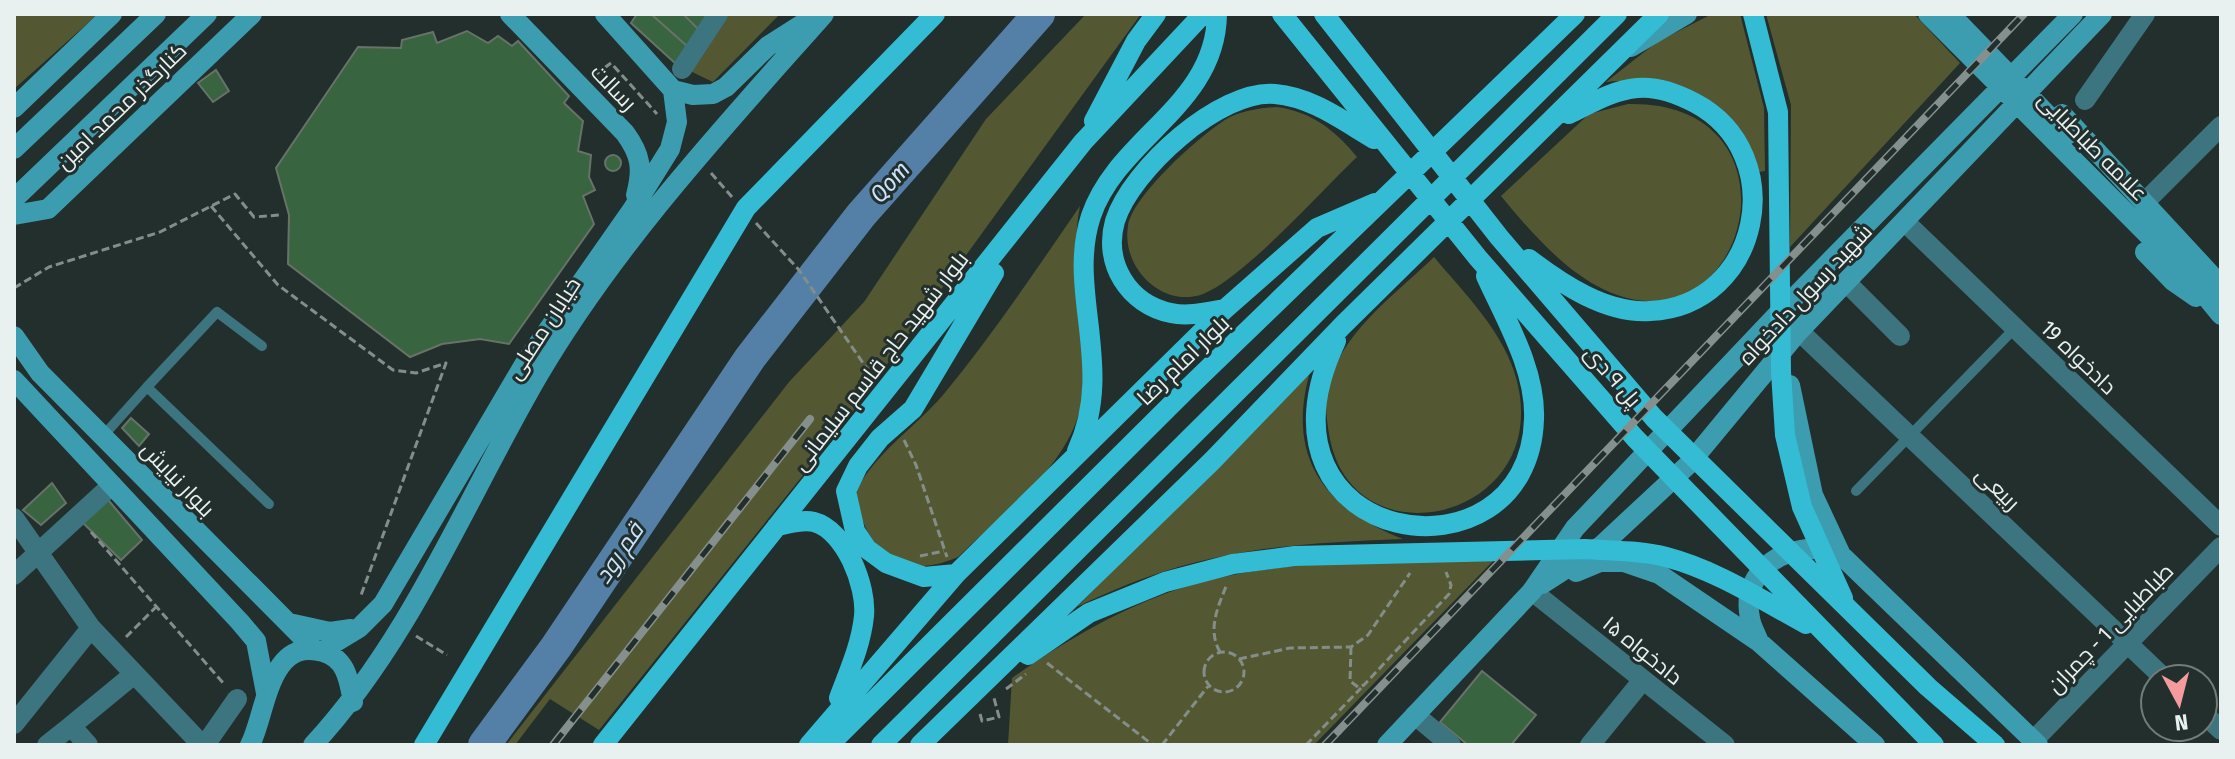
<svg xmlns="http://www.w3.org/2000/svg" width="2235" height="759" font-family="'Fira Sans Condensed',Cairo,sans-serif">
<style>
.green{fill:#535832}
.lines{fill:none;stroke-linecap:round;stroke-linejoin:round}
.river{stroke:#5480a7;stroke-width:32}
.building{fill:#38643f;stroke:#687269;stroke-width:2}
.path{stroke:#838e8b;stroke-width:3;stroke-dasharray:8 4;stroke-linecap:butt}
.lane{stroke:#3c7480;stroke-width:10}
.street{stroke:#3c7480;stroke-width:20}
.secondary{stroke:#3c9db0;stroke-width:20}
.primary{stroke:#34bcd5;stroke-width:20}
.rail-casing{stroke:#85908e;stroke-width:8}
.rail{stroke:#222f2c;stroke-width:5;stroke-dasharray:15;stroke-linecap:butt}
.labels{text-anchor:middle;stroke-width:6;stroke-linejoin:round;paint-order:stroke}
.street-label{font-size:22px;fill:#e8f1ef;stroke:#222f2c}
.water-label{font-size:24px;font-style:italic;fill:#cae4fc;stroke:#222f2c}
</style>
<rect width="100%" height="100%" fill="#222f2c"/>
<path class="green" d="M14 14H98L14 89Z
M725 14H780L713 82 690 71Z
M1086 14H1141L840 429 599 730 550 699 515 745H506L789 382 864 302 986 119Z
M1712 14H1740L1764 108 1765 171 1759 172C1729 97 1685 74 1606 82L1657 42Z
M1766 14H1914L1960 63 1790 247 1791 105Z
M1628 104C1811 100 1749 357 1605 290 1563 270 1530 231 1501 196L1589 114Z
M1277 107C1312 112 1335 130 1357 157 1321 191 1244 278 1203 294 1162 309 1121 267 1128 226 1132 196 1203 132 1230 117 1245 110 1262 108 1277 107Z
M1080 206C1071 252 1080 294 1085 340 1097 449 1028 489 958 557 897 583 869 551 854 495 875 452 913 430 943 395 993 334 1036 270 1080 206Z
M1434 257C1464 293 1499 327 1514 371 1562 518 1351 570 1329 434 1325 409 1323 388 1336 364 1357 321 1400 290 1434 257Z
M1311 368C1285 456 1322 507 1403 539 1276 544 1194 550 1077 607Z
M1494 560 1314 745H1008L1012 678C1060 644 1111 614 1167 593 1265 556 1390 563 1494 560Z"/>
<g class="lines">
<path class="river" d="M484 745 556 647 750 358 861 215 1039 14"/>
</g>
<path class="building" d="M637 14H651L688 47 676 64 631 23Z
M651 14H683L699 30 688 47Z
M683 14H709L699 30Z
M467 31 488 43 498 36 512 46 518 41 569 96 564 103 583 121 578 151 591 155 589 177 595 190 583 196 594 224 509 344 480 339 442 344 410 357 288 264 289 215 276 168 358 47 401 48 402 40 433 32 437 43Z
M216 70 229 91 213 102 198 83Z
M605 163a8 8 0 1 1 16 0a8 8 0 1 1-16 0Z
M131 418 149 434 139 446 122 428Z
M52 483 66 503 41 525 23 510Z
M104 495 142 540 121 560 77 517Z
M1482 671 1536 715 1511 745H1468L1440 722Z"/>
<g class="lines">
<path class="path" d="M595 75 611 63 657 114
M711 173 732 197
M211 206 278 285 393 370 416 373 446 363 360 598
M756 223 799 270 872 376
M14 288 49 267 160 232 235 194 254 217 280 215
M904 440 916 465 947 557
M91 532 225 685
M920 556 944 551
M416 636 447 655
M126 637 157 606
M1351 647 1350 681 1358 687 1364 685 1449 594 1451 585 1446 572
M1220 652C1207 629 1218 607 1227 584
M1204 672a20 20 0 1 1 40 0a20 20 0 1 1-40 0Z
M1239 659 1290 648 1351 647 1368 635 1410 573
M1047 663 1153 745
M1006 689 1026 674
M980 714 982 721 999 717 994 698
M1162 745 1209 685
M1306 745 1361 688"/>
<path class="lane" d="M262 346 217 312 147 387 269 504
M103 436 147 387
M1856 491 2015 328"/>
<path class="street" d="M682 69 718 14
M2085 100 2145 14
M2145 202 2221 126
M1905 222 2221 526
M1846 282 1900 336
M1799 331 2165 679
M14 518 91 628 202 745
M14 575 112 485
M1532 591 1725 745
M2203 713 2221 730
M1415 715 1451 745
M14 724 91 628
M71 726 133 675
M2033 741 2221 547
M47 745 71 726 88 745
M205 745 237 699
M1590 745 1642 681"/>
<path class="secondary" d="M510 14 625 133C641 155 643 169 636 195
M605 14 673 90 693 95 713 94 726 87 768 46 812 18
M1928 14 2189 276 2221 315
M1950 14 2067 135
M1631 47 1687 14
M14 108 112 14
M2062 114 2214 278
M14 149 156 14
M14 199 207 14
M14 215 48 209 252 14
M2145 252 2173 281 2196 297
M2197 271 2221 293
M14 336 40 373 314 649
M14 380 240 622 256 641 266 693
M1790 385 1813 495 1841 555 2038 745
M1576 572 1600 562H1624L1659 574 1759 642 1875 745
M1542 584 1601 546 1689 464 1799 331 2102 14
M289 623 330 632 351 629
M1759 642C1756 634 1751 626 1750 618 1739 568 1792 539 1833 552
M321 651 359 628 383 604 525 363 632 210 670 149 677 122 673 90
M250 745C266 715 268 636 323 652 347 659 349 681 353 702
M313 745C412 638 466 499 539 374 617 242 723 128 824 14
M1387 745 1532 591 1575 528 1778 314 2073 14"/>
<path class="primary" d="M1282 14 1478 258 1635 438 1934 745
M1324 14 1499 237 1654 418 1928 687 1995 745
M1753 14 1778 112 1781 372 1785 435 1802 507 1843 598
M1094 121 1136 41 1156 14
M1529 259C1562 284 1606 314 1650 311 1761 306 1791 154 1695 103 1678 94 1657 86 1637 88 1613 90 1590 104 1569 114
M1225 309C1208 312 1188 317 1171 313 1128 304 1103 263 1115 221 1131 170 1220 89 1275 94 1312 97 1343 121 1374 139
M1336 341C1238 548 1529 592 1534 419 1536 370 1506 320 1486 276
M1077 451C1116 367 1066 291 1091 216 1118 137 1216 106 1217 14
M777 526C788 524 802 519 814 522 845 530 867 586 864 616 861 645 849 671 839 698
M956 574 924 577 886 563 867 549 855 531 846 491 858 466 880 438 913 409 994 273
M1028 655 1089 613 1165 582 1233 564 1295 556 1585 549C1612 551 1640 550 1666 557 1716 570 1760 599 1806 624
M424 745 746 208 935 14
M603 745 1083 142 1203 14
M809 745 956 574 1225 309 1317 228 1375 203
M829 745 1188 388 1575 14
M881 745 1617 14
M920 745 1212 461 1343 325 1659 14"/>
<defs>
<path id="rail" d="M553 745 810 419
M1325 745 2024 14"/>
</defs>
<use href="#rail" class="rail-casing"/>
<use href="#rail" class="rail"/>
</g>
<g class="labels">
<g class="street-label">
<text transform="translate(614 87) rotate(46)" y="8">رسالت</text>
<text transform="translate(121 106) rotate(-44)" y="8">کنارگذر محمد امین</text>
<text transform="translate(2093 146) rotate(45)" y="8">علامه طباطبایی</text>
<text transform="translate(1805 294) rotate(-47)" y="8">شهید رسول دادخواه</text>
<text transform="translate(543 328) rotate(-57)" y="8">خیابان مصلی</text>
<text transform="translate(2079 357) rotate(44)" y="8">دادخواه 19</text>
<text transform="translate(1183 360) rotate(-44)" y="8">بلوار امام رضا</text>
<text transform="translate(880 361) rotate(-52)" y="8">بلوار شهید حاج قاسم سلیمانی</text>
<text transform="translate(1613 376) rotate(49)" y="8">پل ۹ دی</text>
<text transform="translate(178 479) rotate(46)" y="8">بلوار نیایش</text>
<text transform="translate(1998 488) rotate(44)" y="8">ربیعی</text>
<text transform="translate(2110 628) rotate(-46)" y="8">طباطبایی 1 - چمران</text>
<text transform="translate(1643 650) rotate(39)" y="8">دادخواه ۱۵</text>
</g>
<g class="water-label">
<text transform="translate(890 182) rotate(-48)" y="8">Qom</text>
<text transform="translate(619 553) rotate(-56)" y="8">قم رود</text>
</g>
</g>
<rect width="2235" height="759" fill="none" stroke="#e8f1ef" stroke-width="32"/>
<g transform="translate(2179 703) rotate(173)"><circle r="38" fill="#222f2c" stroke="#717d7a" stroke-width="2"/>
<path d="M0-6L14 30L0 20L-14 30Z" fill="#f59b9d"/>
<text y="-12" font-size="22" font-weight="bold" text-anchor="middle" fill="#e8f1ef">N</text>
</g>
</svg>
